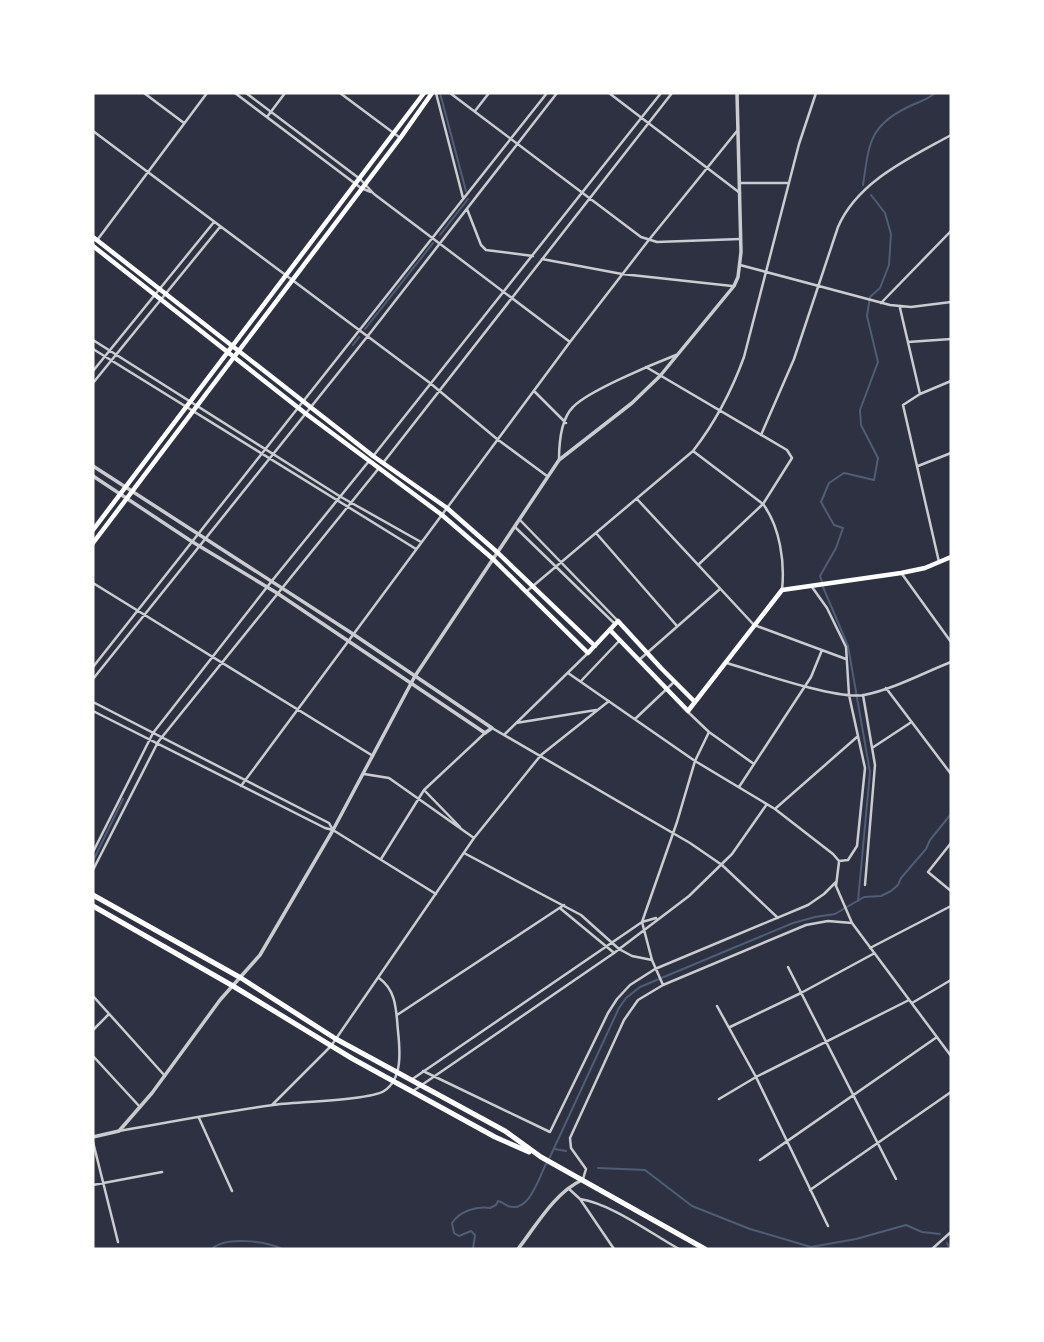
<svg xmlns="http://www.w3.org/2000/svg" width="1044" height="1342" font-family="'Space Grotesk',sans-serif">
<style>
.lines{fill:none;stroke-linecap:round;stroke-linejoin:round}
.stream{stroke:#4f5d75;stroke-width:2}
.minor{stroke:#caccd0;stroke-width:2.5}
.tertiary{stroke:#caccd0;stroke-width:3.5}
.secondary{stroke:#fff;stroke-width:4.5}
.trunk{stroke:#fff;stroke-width:5}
</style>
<rect width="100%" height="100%" fill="#2d3142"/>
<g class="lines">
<path class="stream" d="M440 93 466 191
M863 185C869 146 868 127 906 108 917 102 926 101 935 93
M440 235 468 199
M365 329 433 243
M353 345 359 337
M822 582 820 576 836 548 843 528 834 525 821 502 829 483 844 473 874 480 878 458 861 425 860 410 878 362 867 316 870 297 880 288 889 265 891 234 885 213 871 195
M823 587 848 646 870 772 858 901
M93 861 123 799
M554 1149 566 1151
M549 1159 619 1008 626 998 640 987 793 923 815 917 835 914 864 897 881 896 891 891 898 885 901 878 926 849 930 840 951 814
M598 1168 645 1170 692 1206 750 1229 811 1247 856 1239 906 1225 922 1232 940 1234
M947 1243 950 1249
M212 1249C225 1236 266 1241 282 1249
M473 1249 475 1235 471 1231 459 1236 454 1233 452 1223C460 1211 476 1206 490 1208L496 1205 498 1201C502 1202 504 1204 508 1206 529 1214 539 1177 546 1164"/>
<path class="minor" d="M144 93 184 123
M235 93 361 188 371 192
M246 93 360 179 374 194 570 342
M340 93 399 137
M436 93 463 198
M450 93 641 237 657 242 740 239
M609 93 740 193
M475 111 489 93
M267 117 285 93
M93 131 430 383 497 439 547 476
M740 183H789
M467 209 481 245 486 250 533 256
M98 239 207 93
M542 259 622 274 732 286
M740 265 890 305 911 307 951 302
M881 303 951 231
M900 308 920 394
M93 340 341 497 421 542
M908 342 951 339
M93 349 416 549
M646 367 787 450 792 458 763 504 698 565
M93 371 214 222
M93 383 220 227
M534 391 566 423
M761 435 794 359 838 227C858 181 910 158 951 135
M693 451 763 504C780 527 785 562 782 590
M374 455 661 93
M559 460C559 444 561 419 573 407 588 391 653 364 676 355
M383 463 672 93
M918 466 951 453
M637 499 754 625 846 659
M520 520 618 621
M515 527 615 624
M596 533 677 626
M939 562 903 405 920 394 951 381
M902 574 951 642
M93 583 373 756
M812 587 827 608 846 647 849 695 865 768 857 846 848 860 839 861
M527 591 693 451C714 424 732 390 744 357L799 144 816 93
M639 660 720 589
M727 663C757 672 837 700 864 695 894 689 923 673 951 662
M93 667 547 93
M568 673 695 761 775 809 833 854 839 861
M93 679 367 337 557 93
M581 681 620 640
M886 688 951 774
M863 695 875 765 865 885
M93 702 329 823 333 830
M93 711 325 828 333 830 436 894
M688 712 709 732 754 764
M635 719 674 682
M516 723 596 710
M492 728 690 843 722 865 778 918
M505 734 588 653
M872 748 910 723
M364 774 389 778 474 838
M241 786 570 342 648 241 737 131
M739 787 811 677 822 650
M424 790 460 827
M776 808 857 737
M951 843 928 872 951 891
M93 852 153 733 271 582 369 461
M464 853 581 915 619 949 632 956 652 960
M381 859 424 790 485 733
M839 862 836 886 852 923 951 1056
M93 870 158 742 379 468
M561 909 613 952
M870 948 951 906
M788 967 896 1179
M663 985 652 960 642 922 677 822 695 761 709 732
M93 996 165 1076
M912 1003 951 980
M717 1006 756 1077 828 1226
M397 1015 564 905
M730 1027 801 993 873 954
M93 1030 109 1014
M93 1056 140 1107
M423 1071 550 1132 608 1013 617 999 630 985 655 969 808 905 824 894 836 882
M411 1080 642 922 656 918
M413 1091 614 953 689 896 732 854 767 804
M719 1099 756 1077 909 1000
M272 1105 331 1046 474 838 541 755 609 701
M199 1118 232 1191
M119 1131C170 1122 221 1112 273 1105 294 1102 371 1100 384 1091 403 1079 400 1050 398 1031 396 1011 397 991 379 978
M93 1142 118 1242
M760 1160 937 1037
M583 1179 586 1169 571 1148 570 1138 624 1020 638 1000 663 985 806 925 828 921 852 923
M93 1185 162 1172
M568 1188 580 1199 614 1249
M810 1190 951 1092
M580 1199C612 1204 650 1233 679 1249
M932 1249 951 1232"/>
<path class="tertiary" d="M93 466 353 634 492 728 485 733 277 593 191 541 93 476
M93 1137 119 1131 152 1093 220 1000 260 955 333 830 415 676 559 460 632 403 660 376 734 286 738 277 741 252 737 93
M518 1249C536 1226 554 1193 582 1180"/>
<path class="secondary" d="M93 237 373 456 447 508 497 552 595 646
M93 246 305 413 442 515 493 559 588 653 618 621 661 668 695 702
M93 530 424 93
M93 543 401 137 432 93
M610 630 688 711 782 590 901 573 925 568 951 557"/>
<path class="trunk" d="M93 895 241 978 336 1039 505 1131 541 1157 705 1249
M93 906 233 986 353 1059 495 1137 529 1152"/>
</g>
<rect width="1044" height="1342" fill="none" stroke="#ffffff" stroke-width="189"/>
</svg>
